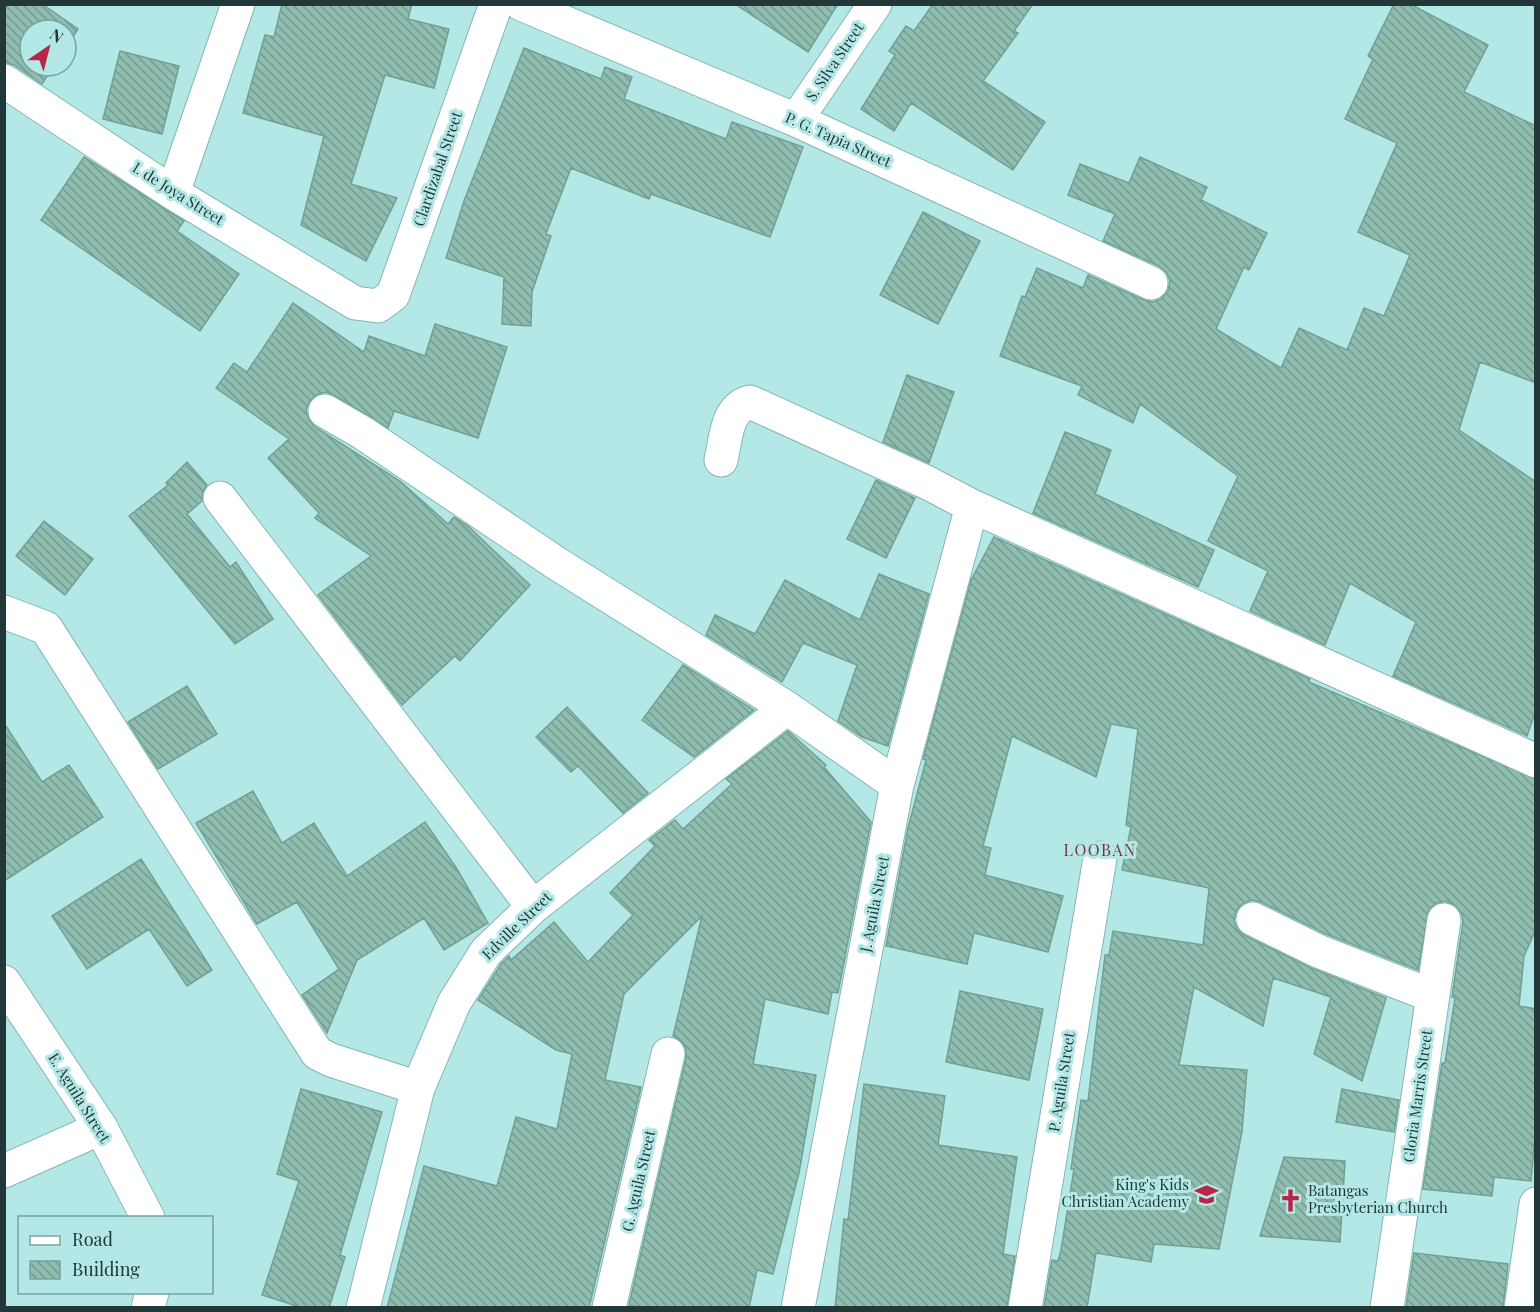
<svg xmlns="http://www.w3.org/2000/svg" width="1540" height="1312" font-family="'Playfair Display',serif">
<style>
.building{fill:url(#building-back-hatch);stroke:#72a093;stroke-width:1.5}
.lines{fill:none;stroke-linecap:round;stroke-linejoin:round}
.street-casing{stroke:#83b5b5;stroke-width:35}
.street{stroke:#fff;stroke-width:33}
.labels{text-anchor:middle;stroke-width:6;stroke-linejoin:round;paint-order:stroke}
.street-label{font-size:15px;fill:#223737;stroke:#b3e8e7}
.poi-label{font-size:15px;fill:#223737;stroke:#b3e8e7;text-anchor:end}
.neighbourhood-label{font-size:16px;letter-spacing:1.5px;fill:#7a333c;stroke:#b3e8e7}
</style>
<defs>
<pattern id="building-back-hatch" width="6" height="6" patternUnits="userSpaceOnUse" patternTransform="scale(1.5)"><rect width="6" height="6" fill="#8fbeb0"/><path d="M-1 5l2 2M0 0l6 6M5-1l2 2" fill="none" stroke="#749b90"/></pattern>
</defs>
<rect width="100%" height="100%" fill="#b3e8e7"/>
<path class="building" d="M4 4H42L78 29 66 48V30H30V66H54L42 84 14 65 4 62Z
M282 4H412L408 19 449 29 434 88 385 75 351 184 397 198 366 261 301 225 324 136 243 113 265 35 274 37Z
M735 4H838L808 52Z
M933 4H1033L1014 31 1018 33 983 81 1045 122 1013 170 911 103 894 131 861 109 895 55 889 51 906 26 914 31Z
M1394 4H1410L1488 45 1464 92 1536 126V383L1480 362 1459 430 1536 482V710L1527 736 1393 676 1416 622 1350 583 1325 645 1250 611 1268 571 1208 541 1238 476 1140 404 1133 423 1078 395 1082 386 1000 356 1022 296 1025 297 1037 268 1083 288 1088 275 1144 300 1153 302 1161 299 1168 291 1170 281 1167 273 1159 266 1103 241 1115 214 1068 195 1080 164 1129 183 1140 157 1207 187 1201 200 1267 233 1249 270 1244 267 1216 329 1281 368 1299 328 1347 350 1364 308 1384 316 1410 255 1358 232 1397 143 1345 119 1373 59 1368 56Z
M524 48 601 79 605 67 632 77 624 99 726 139 732 122 803 147 770 237 651 194 649 199 571 168 546 234 551 236 532 292 531 326 502 324 504 277 446 258 464 201Z
M120 51 179 66 162 134 103 119Z
M84 157 184 221 177 231 239 274 200 331 41 220Z
M923 212 980 241 938 324 880 295Z
M293 303 364 352 369 336 425 356 435 324 507 347 478 438 394 411 388 428 334 395 326 392 316 395 309 402 306 410 309 420 315 427 400 481 448 524 454 517 468 526 530 585 460 661 455 656 402 705 318 595 371 556 315 518 319 513 268 458 289 439 216 388 234 363 247 372Z
M907 375 954 392 929 463 883 442Z
M1065 432 1111 450 1095 494 1214 550 1198 587 1033 513Z
M187 462 207 485 203 491 202 501 187 514 230 567 236 562 273 619 235 644 129 516 168 485 166 483Z
M876 480 915 498 886 558 847 539Z
M44 521 93 559 65 595 16 556Z
M994 537 1310 679 1309 682 1536 779V929L1524 956 1519 1006 1536 1009V1125L1531 1181 1494 1177 1492 1196 1423 1189 1442 1063H1445L1455 998 1452 997 1463 922 1462 914 1456 906 1446 901 1437 903 1429 909 1418 970 1326 934 1261 902 1251 900 1242 904 1236 911 1234 921 1237 929 1244 935 1311 968 1386 998 1362 1081 1314 1054 1331 997 1273 978 1263 1026 1194 987 1179 1065 1247 1070 1242 1132 1219 1249 1154 1244 1151 1262 1096 1253 1087 1308H1044L1052 1260 1058 1261 1061 1250 1074 1169H1071L1081 1100 1088 1101 1105 955H1109L1113 931 1203 945 1209 888 1122 870 1131 827 1126 825 1138 729 1111 724 1096 777 1012 736 983 846 991 848 985 875 1063 896 1048 952 974 933 967 964 886 946 908 828 926 760 923 759 971 580Z
M879 574 929 594 888 746 862 737 838 721 857 665 803 643 782 682 706 635 715 615 755 634 785 580 860 620Z
M683 665 754 710 694 757 642 720Z
M187 686 217 734 158 769 128 722Z
M567 707 648 793 623 813 578 766 571 772 536 737Z
M4 723 42 782 69 765 103 817 4 881Z
M788 731 826 765 824 767 871 822 838 993 832 992 828 1014 765 999 753 1064 816 1075 799 1173 773 1274 757 1270 749 1308H643L629 1305 686 1058V1048L681 1041 673 1036 702 916 624 994 605 1080 641 1087 589 1308H387L424 1166 497 1186 516 1117 557 1129 572 1054 556 1050 478 1000 501 964 509 956 511 960 554 922 588 962 633 915 610 893 655 846 649 840 675 820 683 829 732 784 726 779Z
M253 791 282 843 314 823 347 876 425 822 457 869 488 923 444 950 424 918 357 960 327 1033 302 995 339 969 297 902 257 924 196 823Z
M141 859 212 970 187 986 149 929 87 969 52 916Z
M960 991 1043 1009 1029 1080 946 1062Z
M864 1084 945 1096 938 1145 1017 1157 1003 1254 1015 1256 1007 1308H835L844 1219 848 1220Z
M301 1089 382 1112 340 1255 345 1257 329 1308H303L262 1295 299 1181 277 1174Z
M1342 1089 1399 1100 1394 1132 1336 1122Z
M1284 1157 1345 1161 1340 1242 1260 1236Z
M1414 1253 1508 1264 1503 1308H1406Z"/>
<g class="lines">
<defs>
<path id="street" d="M521 4 796 120 1151 283
M4 81 173 193 355 303 378 306 393 295 496 4
M796 120 875 4
M173 193 238 4
M325 411 363 433 556 563 787 708 897 785
M721 460C726 439 726 408 750 402L928 483 972 506 1536 761
M220 498 533 907
M4 612 46 628 317 1053 331 1060 418 1088
M1253 919 1318 951 1433 996
M4 982 101 1128 148 1218
M4 1171 101 1128
M148 1308 152 1292
M363 1308 418 1088 454 1003 486 952 533 907 787 708
M609 1308 668 1054
M798 1308 897 785 972 506
M1025 1308 1100 858
M1387 1308 1444 920
M1521 1308 1536 1204"/>
</defs>
<use href="#street" class="street-casing"/>
<use href="#street" class="street"/>
</g>
<defs>
<symbol id="school-bare" viewBox="-9 -9 18 18"><path d="M0-5L7-2L0 1L-7-2ZM-4 1L0 2.5L4 1V4Q0 6-4 4Z" fill="#b72646" stroke="#b3e8e7" stroke-width="2.5" paint-order="stroke"/></symbol>
<symbol id="church-bare" viewBox="-9 -9 18 18"><path d="M-1.2-6h2.4v3.5h3.3v2.4h-3.3V6h-2.4V-.1h-3.3v-2.4h3.3Z" fill="#b72646" stroke="#b3e8e7" stroke-width="2.5" paint-order="stroke"/></symbol>
</defs>
<g fill-rule="evenodd">
<use href="#school-bare" x="1190" y="1178" width="33" height="33"/>
<use href="#church-bare" x="1274" y="1184" width="33" height="33"/>
</g>
<g class="labels">
<g class="street-label">
<text transform="translate(835 62) rotate(-56)" y="5">S. Silva Street</text>
<text transform="translate(838 140) rotate(24)" y="5">P. G. Tapia Street</text>
<text transform="translate(438 169) rotate(-71)" y="5">Clardizabal Street</text>
<text transform="translate(178 194) rotate(32)" y="5">I. de Joya Street</text>
<text transform="translate(875 904) rotate(-79)" y="5">J. Aguila Street</text>
<text transform="translate(517 926) rotate(-44)" y="5">Edville Street</text>
<text transform="translate(1062 1082) rotate(-81)" y="5">P. Aguila Street</text>
<text transform="translate(1418 1096) rotate(-82)" y="5">Gloria Marris Street</text>
<text transform="translate(79 1098) rotate(58)" y="5">E. Aguila Street</text>
<text transform="translate(639 1181) rotate(-77)" y="5">G. Aguila Street</text>
</g>
<g class="poi-label">
<text x="1189" y="1190">King's Kids<tspan x="1189" dy="17">Christian Academy</tspan></text>
<text x="1308" y="1196" text-anchor="start">Batangas<tspan x="1308" dy="17">Presbyterian Church</tspan></text>
</g>
<g class="neighbourhood-label">
<text x="1100" y="856">LOOBAN</text>
</g>
</g>
<rect width="1540" height="1312" fill="none" stroke="#223737" stroke-width="12"/>
<rect x="18" y="1216" width="195" height="78" fill="#b3e8e7" stroke="#79a1a1" stroke-width="1.5"/>
<rect x="30" y="1236" width="30" height="9" fill="#ffffff" stroke="#79a1a1" stroke-width="1.5"/>
<text x="72" y="1246" font-size="18" fill="#223737">Road</text>
<rect x="30" y="1261" width="30" height="18" fill="url(#building-back-hatch)" stroke="#79a1a1" stroke-width="1.5"/>
<text x="72" y="1276" font-size="18" fill="#223737">Building</text>
<g transform="translate(48 48) rotate(35)"><circle r="28" fill="#b3e8e7" stroke="#79a1a1" stroke-width="1.5"/>
<path d="M0-4.5L10 22L0 15L-10 22Z" fill="#b72646"/>
<text y="-9" font-size="16" font-weight="bold" text-anchor="middle" fill="#223737">N</text>
</g>
</svg>
